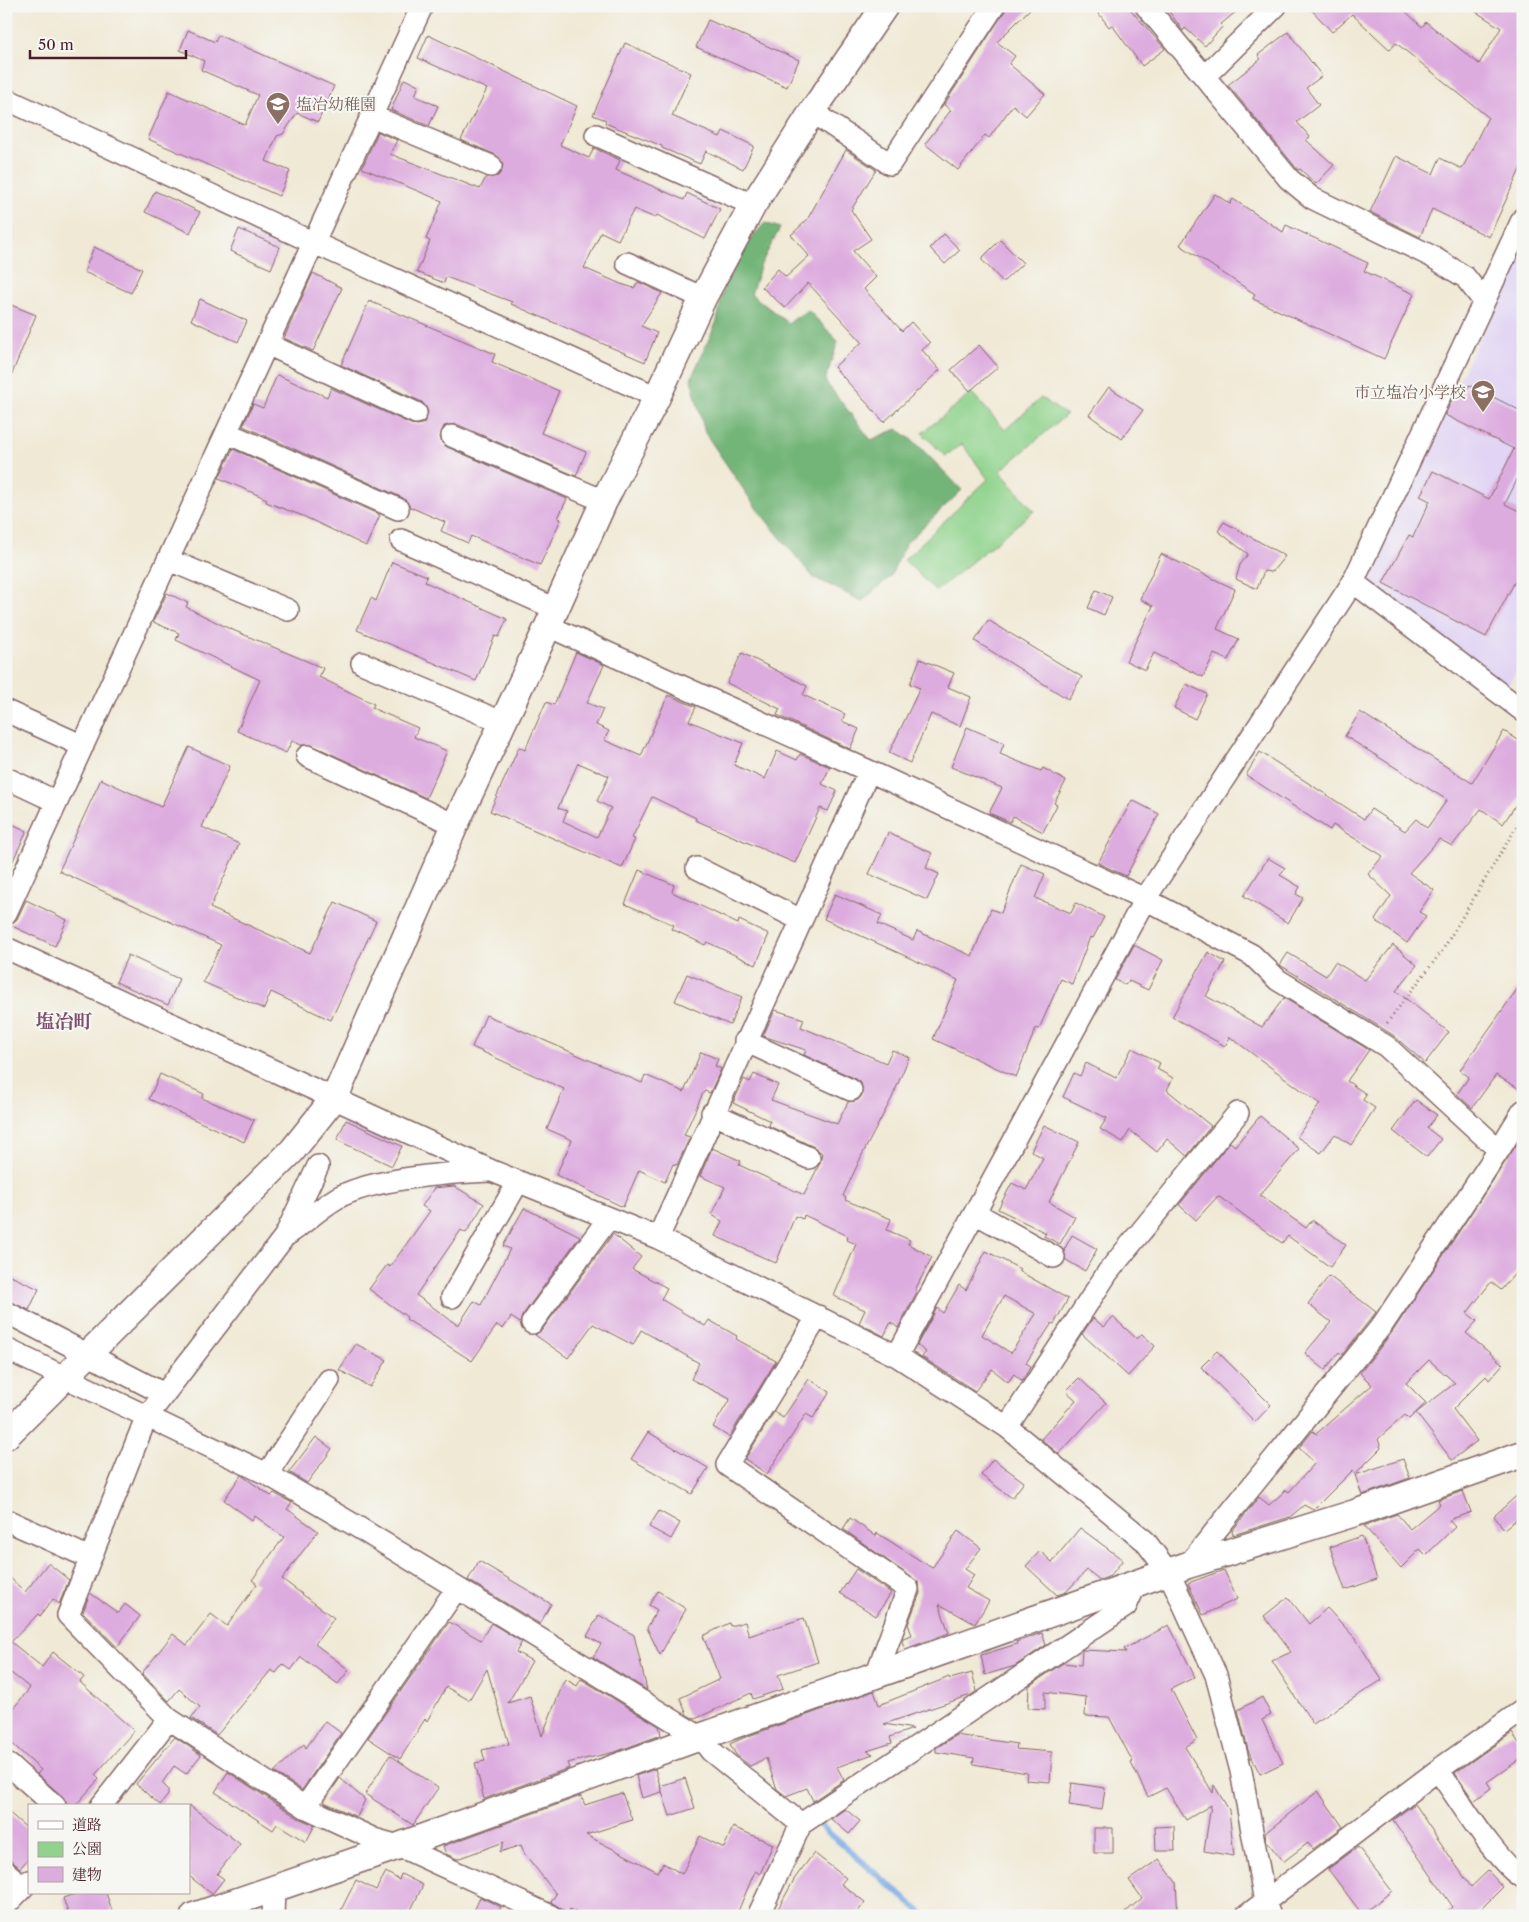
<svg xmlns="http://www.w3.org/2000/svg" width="1529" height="1922" font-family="'Libre Caslon Text','Noto Serif JP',serif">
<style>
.built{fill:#e1d4f4}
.green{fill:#8fd38c;stroke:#6c795c}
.forest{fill:#73b578;stroke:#5e6a52}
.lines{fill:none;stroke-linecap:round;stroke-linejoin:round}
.stream{stroke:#7aaae5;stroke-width:6}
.building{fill:#ddacdf;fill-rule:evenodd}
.minor-casing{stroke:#846666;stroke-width:24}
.tertiary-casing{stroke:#846666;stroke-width:29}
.path{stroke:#846666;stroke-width:3;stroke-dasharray:1 4;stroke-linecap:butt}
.minor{stroke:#fff;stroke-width:21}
.tertiary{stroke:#fff;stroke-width:26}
.labels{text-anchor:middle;stroke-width:4;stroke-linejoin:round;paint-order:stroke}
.education-label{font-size:16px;fill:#785e54;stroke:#f6f6f2;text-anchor:start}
.quarter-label{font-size:19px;font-weight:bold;fill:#7d506a;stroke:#f6f6f2}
</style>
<rect width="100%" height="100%" fill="#f6f6f2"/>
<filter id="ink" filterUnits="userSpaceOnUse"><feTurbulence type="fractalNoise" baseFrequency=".02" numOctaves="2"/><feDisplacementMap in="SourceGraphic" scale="10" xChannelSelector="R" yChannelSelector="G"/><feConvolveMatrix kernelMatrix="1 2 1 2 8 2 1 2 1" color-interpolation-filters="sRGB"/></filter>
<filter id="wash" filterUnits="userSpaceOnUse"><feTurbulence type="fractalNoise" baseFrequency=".0096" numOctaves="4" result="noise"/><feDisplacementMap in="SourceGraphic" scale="20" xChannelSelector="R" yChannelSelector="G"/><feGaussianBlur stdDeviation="1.12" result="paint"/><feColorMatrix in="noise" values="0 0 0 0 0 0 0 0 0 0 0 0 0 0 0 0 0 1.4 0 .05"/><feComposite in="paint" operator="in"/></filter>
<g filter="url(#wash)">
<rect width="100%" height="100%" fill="#f0e9d5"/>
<path class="built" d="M1523 247V659L1507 687 1364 580Z"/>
<path class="green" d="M972 393 1005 430 1041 398 1066 415 1000 471 1034 511 936 591 904 560 988 479 962 444 945 456 922 433Z"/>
<path class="forest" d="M765 223 780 228 761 264 751 294 788 323 808 310 838 341 825 381 871 440 897 429 915 442 962 490 906 543 890 577 862 601 813 577 757 509 705 433 691 379 717 321 724 286 748 242Z"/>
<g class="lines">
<path class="stream" d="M814 1820 925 1916"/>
</g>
<g id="blocks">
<path class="building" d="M1008 6H1033L997 42 1015 56 1009 64 1045 94 1026 116 1013 105 989 138 985 135 958 170 925 144 951 110 944 105Z
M1093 6H1134L1131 10 1165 49 1142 66 1112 25 1109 27Z
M1165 6H1243L1221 24 1223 26 1205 46 1185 28 1183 31Z
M1308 6H1400L1422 27 1426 22 1479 64 1501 28 1467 6H1523V163L1489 237 1432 209 1420 237 1370 212 1396 156 1433 174 1440 158 1462 169 1488 117 1396 43 1390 50 1352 14 1332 32Z
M708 20 799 60 787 87 696 47Z
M188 30 215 42 218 35 334 86 318 122 297 113 283 134 277 136 266 161 290 171 279 196 148 139 169 91 245 125 258 95 201 70 204 61 180 50Z
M1288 32 1322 76 1306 88 1319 105 1297 122 1310 137 1306 140 1334 165 1316 184 1300 169 1298 170 1228 85 1261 59 1258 55Z
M428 35 577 106 560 145 589 158 594 148 620 160 616 170 684 200 687 193 720 209 705 239 657 215 655 218 634 209 618 240 601 232 584 268 621 284 634 288 638 282 662 293 641 326 657 333 645 362 511 304 512 302 446 277 444 283 417 272 430 241 426 239 442 201 362 168 378 132 397 140 390 154 480 189 486 177 498 176 503 165 496 155 461 140 487 89 418 58Z
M625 43 691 73 672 116 720 137 723 131 754 146 743 169 706 151 700 164 662 148V146L605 123 606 120 593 115Z
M404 79 419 85 415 96 438 106 429 126 391 110Z
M846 150 876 170 851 210 871 239 853 251 876 277 864 289 902 331 911 322 930 343 922 350 940 370 884 422 834 367 862 342 808 283 785 308 762 287 778 269 786 277 809 256 791 235 807 220Z
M155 191 200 212 190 233 145 212Z
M1215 194 1230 204 1233 199 1283 232 1286 225 1368 263 1364 271 1414 294 1384 359 1253 299 1255 294 1180 245Z
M239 229 280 247 271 269 230 251Z
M944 234 960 250 945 264 930 248Z
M1000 240 1023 263 1003 282 981 259Z
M94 247 142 269 131 293 84 272Z
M313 273 342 288 313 351 284 338Z
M200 299 247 321 238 342 191 320Z
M369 301 495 354 492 362 559 391 541 433 586 452 576 476 456 424 444 426 440 437 442 443 447 447 567 499 558 518 561 519 540 565 471 536 468 543 441 531 445 522 410 507 403 498 243 426 253 404 263 408 277 375 327 397 331 388 411 424 418 425 424 423 428 412 422 402 341 365Z
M6 303 36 315 7 386H6Z
M979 345 998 367 970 391 951 370Z
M1469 385 1523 412V468L1505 504 1523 513V566L1486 637 1383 583 1409 535 1413 537 1430 501 1420 496 1433 471 1489 499 1514 449 1445 415 1454 395 1462 399Z
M1109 387 1143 410 1122 439 1089 415Z
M233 449 380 515 366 546 303 516 266 502 267 499 219 478Z
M1224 522 1285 556 1272 572 1264 571 1257 589 1236 579 1240 565 1248 554 1218 531Z
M1161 554 1235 589 1217 629 1239 639 1228 660 1214 654 1203 677 1154 653 1145 670 1126 661 1153 606 1140 599Z
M392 562 427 576 425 582 507 619 499 637 495 636 476 681 357 630 371 598 376 601Z
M1096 590 1112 597 1104 615 1088 608Z
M167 593 188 603 186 607 228 628 323 668 319 677 374 704 372 708 418 728 414 737 447 751 426 798 312 745H301L292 741 286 753 237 731 260 680 176 640 179 633 153 622Z
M988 620 1082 677 1068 699 975 641Z
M576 652 604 665 587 703 603 709 596 725 609 731 604 740 641 756 668 695 696 707 689 721 743 743 734 765 765 779 777 751 797 760 800 754 830 767 822 784 837 791 828 811 820 808 795 863 695 820 696 818 652 797 632 838 635 839 622 868 490 811 519 747 525 750 546 702 554 705ZM578 763 609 776 597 801 611 808 597 837 563 821 567 811 558 808Z
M742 653 807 686 803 695 845 714 842 721 859 729 850 749 777 715 780 709 727 683Z
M920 659 954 673 948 687 971 697 960 726 931 714 910 763 889 753 920 688 910 684Z
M1186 684 1207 694 1195 719 1174 708Z
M1360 712 1472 783 1504 731 1523 743V794L1503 824 1481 809 1452 846 1439 839 1409 873 1434 890 1419 912 1426 916 1407 943 1375 920 1391 896 1368 874 1383 856 1333 825 1330 830 1246 775 1260 752 1364 819 1371 809 1405 831 1416 819 1427 828 1447 800 1345 736Z
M967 727 1004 743 1000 754 1041 771 1043 768 1066 781 1054 803 1057 805 1043 832 1013 816 1010 822 989 813 1002 788 951 767Z
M189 747 230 766 202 827 239 844 210 908 310 953 335 902 376 921 331 1020 271 992 264 1009 203 982 221 945 59 871 101 779 161 807Z
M1132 800 1159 814 1126 876 1098 863Z
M6 821 27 831 6 875Z
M888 833 932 853 926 868 939 874 927 900 869 874Z
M1268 858 1285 868 1280 875 1300 887 1296 894 1303 898 1288 923 1244 896Z
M1021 864 1045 874 1035 898 1071 913 1076 903 1104 917 1093 938 1090 937 1072 984 1061 979 1039 1029 1036 1028 1016 1077 933 1039 958 980 824 919 835 894 882 915 878 924 913 940 917 931 972 956 991 909 1001 913Z
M639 870 674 885 672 892 738 924 739 920 769 934 756 965 707 942 705 945 672 929 674 925 625 904Z
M26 900 67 920 55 946 10 925 17 919Z
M1134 945 1163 960 1148 990 1129 981 1125 985 1115 980Z
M1393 945 1417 965 1396 991 1449 1032 1425 1063 1393 1035 1280 965 1288 953 1326 976 1335 962 1365 980Z
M1208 952 1225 962 1206 996 1262 1027 1284 998 1369 1050 1347 1081 1366 1094 1363 1100 1375 1108 1351 1145 1335 1134 1321 1153 1297 1137 1320 1104 1230 1037 1225 1046 1172 1017Z
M128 955 179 979 168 1005 116 982Z
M687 974 742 997 730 1025 675 1001Z
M1523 981V1091L1496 1075 1472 1108 1457 1094 1469 1077 1460 1070Z
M775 1010 804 1019 801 1027 886 1063 892 1050 909 1057 892 1098 862 1155 843 1196 846 1198 845 1200 891 1219 887 1230 910 1240 908 1244 932 1257 915 1290 917 1292 898 1328 891 1322 884 1336 859 1323 865 1310 834 1296 856 1244 847 1240 848 1236 804 1215 803 1219 795 1216 776 1263 715 1236 722 1221 712 1215 725 1187 700 1176 712 1148 741 1161 739 1165 804 1195 820 1163 822 1153 814 1147 769 1126 770 1121 733 1103 744 1079 750 1082 754 1074 778 1085 771 1100 837 1124 848 1102 858 1100 862 1095 861 1083 856 1079 804 1055 806 1050 763 1036Z
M486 1015 642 1083 645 1075 684 1092 701 1052 718 1059 715 1066 721 1069 710 1093 705 1091 703 1093 684 1135 690 1137 677 1165 673 1164 665 1182 639 1170 623 1207 556 1175 572 1140 547 1129 564 1089 472 1047Z
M1132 1048 1160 1063 1157 1069 1173 1078 1167 1090 1211 1126 1187 1156 1167 1139 1157 1152 1130 1130 1123 1142 1100 1129 1107 1118 1063 1097 1074 1073 1080 1076 1086 1063 1116 1078Z
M160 1074 204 1094 202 1098 254 1120 244 1142 149 1099Z
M1416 1100 1437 1115 1427 1128 1441 1139 1427 1157 1393 1131Z
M1260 1116 1299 1149 1260 1195 1306 1228 1312 1220 1346 1245 1330 1267 1288 1236 1282 1243 1218 1196 1196 1220 1179 1205 1230 1142 1235 1146Z
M346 1120 402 1146 392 1166 337 1140Z
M1044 1125 1079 1142 1049 1202 1075 1217 1060 1244 1044 1236 1046 1233 998 1209 1012 1183 1026 1190 1043 1158 1031 1151Z
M1523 1135V1264L1501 1290 1491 1282 1467 1313 1477 1321 1466 1333 1503 1364 1489 1380 1486 1376 1453 1409 1477 1441 1452 1460 1416 1413 1455 1383 1429 1360 1406 1383 1426 1403 1409 1419 1405 1415 1378 1439 1381 1448 1355 1474 1353 1470 1313 1510 1304 1505 1290 1517 1233 1535 1232 1531 1259 1497 1269 1505 1286 1490 1289 1492 1315 1463 1299 1448 1313 1431 1316 1434 1372 1385 1360 1373 1393 1331Z
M454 1186 484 1204 466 1233 461 1230 416 1295 456 1324H459L474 1301 481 1305 510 1249 503 1246 524 1208 580 1236 522 1316 520 1323 511 1317 503 1329 497 1325 472 1361 406 1319 407 1317 369 1289 387 1265 390 1267 430 1211 422 1206 434 1188Z
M613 1234 641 1257 632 1269 667 1288 661 1299 705 1326 709 1320 737 1336 736 1339 776 1361 729 1437 713 1427 730 1399 691 1379 699 1363 641 1330 633 1345 593 1324 568 1358 535 1335 542 1330Z
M1072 1235 1097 1249 1085 1271 1066 1260 1064 1250Z
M986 1251 1020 1269 1019 1271 1068 1299 1054 1324 1052 1323 1026 1363 1031 1366 1022 1381 1014 1374 1008 1382 992 1369 975 1391 922 1357 926 1352 917 1345 937 1308 943 1313 959 1285 966 1290ZM1004 1296 1036 1314 1011 1353 982 1335Z
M6 1274 39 1289 29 1310 6 1300Z
M1329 1276 1376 1312 1342 1355 1339 1352 1325 1370 1305 1353 1331 1322 1308 1304Z
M1113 1317 1137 1339 1142 1334 1155 1346 1128 1376 1082 1334 1093 1318 1104 1327Z
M356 1344 387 1360 370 1387 339 1370Z
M1217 1351 1271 1405 1255 1422 1201 1367Z
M1079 1378 1106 1403 1059 1454 1041 1439 1076 1400 1066 1391Z
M809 1379 830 1392 813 1418 806 1414 767 1474 745 1459 774 1412 783 1418Z
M648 1432 708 1468 692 1494 631 1459Z
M316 1437 332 1449 307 1483 289 1472Z
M993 1459 1024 1482 1012 1498 981 1475Z
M1403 1459 1410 1478 1362 1495 1355 1475Z
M241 1475 271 1496 274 1493 292 1503 287 1509 318 1531 282 1579 334 1618 315 1644 349 1670 338 1684 301 1657 291 1670 283 1664 276 1673 271 1670 217 1735 191 1718 200 1707 179 1689 169 1701 142 1673 173 1634 187 1645 211 1614 227 1626 257 1584 252 1580 284 1537 255 1516 252 1520 224 1500Z
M1523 1490V1514L1504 1529 1494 1516Z
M1463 1491 1471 1512 1449 1520 1455 1527 1426 1555 1420 1549 1401 1568 1364 1526 1397 1514 1410 1529 1440 1504 1438 1500Z
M659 1511 680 1523 671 1539 649 1527Z
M850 1518 876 1536 877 1533 932 1568 958 1531 981 1548 965 1569 974 1575 966 1588 989 1601 975 1624 939 1604 949 1633 905 1649 902 1641 903 1638 912 1635 908 1624 920 1593 919 1583 843 1529Z
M1080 1528 1123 1560 1110 1576 1100 1580 1087 1570 1066 1592 1057 1595 1026 1566 1040 1551 1052 1562Z
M1362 1536 1377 1579 1345 1590 1330 1547Z
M479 1561 551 1604 540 1624 468 1580Z
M48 1563 69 1580 59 1604 53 1599 40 1616 38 1614 11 1642 42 1667 53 1652 84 1677 80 1682 134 1731 95 1775 99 1779 75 1806 67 1805 63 1797 37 1774 41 1770 6 1738V1717L30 1688 6 1669V1574L25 1592Z
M856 1569 891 1593 876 1616 840 1593Z
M1224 1570 1237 1599 1203 1615 1188 1583Z
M658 1591 686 1609 660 1655 647 1628 657 1610 649 1605Z
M90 1593 118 1613 125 1604 140 1616 117 1647 83 1612Z
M1288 1597 1309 1624 1327 1608 1356 1639 1382 1680 1313 1724 1272 1661 1291 1652 1264 1616Z
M599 1615 634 1635 647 1690 593 1657 601 1644 587 1636Z
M804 1618 818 1662 778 1675 783 1689 753 1699 751 1693 695 1719 687 1715 680 1698 720 1679 703 1636 729 1623 730 1626 745 1622 749 1636Z
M449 1622 481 1640 491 1623 522 1642 516 1652 532 1661 508 1703 530 1696 542 1736 565 1679 577 1686 581 1679 659 1726 661 1735 615 1752 567 1763 569 1768 484 1799 475 1763 485 1761 482 1750 509 1744 487 1669 469 1700 446 1687 427 1721 425 1719 400 1759 368 1738Z
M1169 1625 1195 1677 1171 1689 1197 1740 1185 1747 1213 1793 1214 1785 1229 1810 1234 1856 1204 1851 1211 1805 1186 1820 1166 1788 1148 1797 1131 1763 1133 1762 1109 1717 1085 1716 1086 1697 1045 1692V1709L1028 1708 1029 1686 1063 1663 1081 1665 1082 1650 1126 1652 1124 1649Z
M1042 1633 1046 1645 1015 1666 985 1675 981 1655 1017 1644 1016 1642Z
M972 1673 977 1691 971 1695 884 1724 913 1729 890 1737 892 1743 867 1751 873 1754 837 1767 844 1780 813 1801 807 1788 786 1796 777 1789 766 1758 750 1766 736 1755 730 1744 743 1738 874 1691 879 1705 949 1677 950 1679Z
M1262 1697 1271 1715 1262 1720 1283 1763 1260 1774 1248 1750 1238 1710Z
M325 1721 341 1733 302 1790 274 1772 304 1744 306 1748Z
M1512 1733 1523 1749V1757L1487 1782 1491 1788 1474 1801 1455 1773Z
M956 1735 1017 1744 1016 1749 1052 1752 1050 1782 1026 1780 1027 1773 973 1764 974 1758 936 1752V1748Z
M175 1737 201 1755 186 1774 174 1766 162 1783 168 1789V1795L160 1805 136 1784Z
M390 1755 438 1788 413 1825 365 1794Z
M655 1769 662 1792 642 1798 636 1776Z
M228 1772 298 1818 315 1825 306 1842 277 1824 273 1830 215 1792Z
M340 1778 365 1800 357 1817 324 1802Z
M685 1778 695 1808 670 1816 660 1786Z
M1072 1783 1105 1788 1102 1810 1069 1805Z
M1318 1791 1343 1827 1313 1849 1308 1843 1283 1862 1266 1840 1265 1833Z
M622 1793 632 1820 586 1835 658 1872 663 1863 682 1874 700 1836 724 1848 733 1827 773 1844 760 1874 755 1871 736 1916H582L570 1909 568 1913 551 1902 556 1894 524 1853 521 1845 500 1852 504 1842 457 1859 446 1854 443 1846 581 1796 585 1805Z
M1414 1804 1471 1887 1488 1871 1503 1887 1474 1916H1444L1453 1907 1393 1820Z
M189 1805 240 1844 217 1874 224 1879 212 1894 189 1876Z
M845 1809 860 1821 849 1834 831 1819Z
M6 1810 29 1830V1858L20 1868 6 1856Z
M1174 1826 1175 1851H1156L1155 1827Z
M1094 1828H1113V1853H1094Z
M1358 1847 1392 1891 1362 1914 1328 1869Z
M814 1853 846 1878 841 1884 865 1902 855 1916H774L795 1878Z
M1159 1859 1176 1882 1178 1916H1121L1142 1898 1129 1880Z
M386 1872 399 1880 401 1874 423 1885 408 1916H338L356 1880 376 1890Z
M78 1893H106L114 1916H69L63 1898Z
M480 1897 501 1907 496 1916H472Z"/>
</g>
</g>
<g filter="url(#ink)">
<use href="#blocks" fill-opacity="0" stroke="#846666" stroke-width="1"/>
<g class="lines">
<defs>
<path id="minor" d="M1146 6 1289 179 1312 198 1431 256 1465 277 1483 300
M1206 75 1276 6
M6 99 314 243 657 397
M812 112 890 164 994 6
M372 116 491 166
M596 135 753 205
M627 263 703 298
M267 344 416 413
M227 433 398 509
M452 436 604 501
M401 540 556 609
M169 560 288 610
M1353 582 1523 711
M548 626 869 771 1145 899 1252 955 1278 980 1386 1046 1499 1150
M362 663 504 723
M6 711 83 746
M307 756 455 825
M6 778 57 802
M697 868 801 920
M6 913 422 6
M6 948 492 1171 658 1238 897 1356 1007 1427 1145 1541 1169 1573 1216 1675 1241 1771 1265 1902 1270 1916
M745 1041 851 1090
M712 1113 809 1158
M318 1166 285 1236 146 1418 68 1615 169 1719 305 1807 374 1839 399 1846 551 1916
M975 1213 1054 1257
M287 1235C304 1223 320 1208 337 1198 373 1178 448 1173 489 1171
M658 1238 869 771
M452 1297 518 1182
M6 1312 164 1394
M818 1316 727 1465 908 1589 876 1675
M532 1323 608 1219
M6 1349 267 1474 351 1523 700 1737 711 1751 801 1824
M897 1356 1145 899 1353 582 1523 218
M1007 1427 1108 1272 1238 1113
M267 1474 329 1380
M6 1520 90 1558
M1188 1565 1383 1324 1499 1150 1523 1111
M9 1765 55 1806
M1438 1770C1456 1795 1498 1865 1523 1878
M101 1806 169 1719
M305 1807 457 1588
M6 1872 23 1887
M6 1905 29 1881
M273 1916 274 1889
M758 1916 801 1824 1126 1606 1136 1584
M1246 1916 1438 1770 1523 1710"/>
<path id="tertiary" d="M6 1436 292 1151 335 1097 455 825 548 626 604 501 657 397 703 298 753 205 812 112 885 6
M194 1916 399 1846 700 1737 1188 1565 1355 1513 1523 1454"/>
</defs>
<use href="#minor" class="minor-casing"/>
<use href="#tertiary" class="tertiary-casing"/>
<path class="path" d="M1387 1023 1442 951 1523 816"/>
<use href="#minor" class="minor"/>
<use href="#tertiary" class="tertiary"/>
</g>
</g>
<defs>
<symbol id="school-pin" viewBox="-11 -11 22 30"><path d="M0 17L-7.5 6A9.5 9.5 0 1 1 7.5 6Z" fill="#8d6e63" stroke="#f6f6f2"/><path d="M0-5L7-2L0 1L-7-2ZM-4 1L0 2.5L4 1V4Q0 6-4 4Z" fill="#fff"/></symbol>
</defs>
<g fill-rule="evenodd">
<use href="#school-pin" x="264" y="90" width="28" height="38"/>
<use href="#school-pin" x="1469" y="378" width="28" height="38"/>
</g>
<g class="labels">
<g class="education-label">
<text x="296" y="110">塩冶幼稚園</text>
<text x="1466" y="398" text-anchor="end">市立塩冶小学校</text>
</g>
<g class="quarter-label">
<text x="64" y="1028">塩冶町</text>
</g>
</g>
<rect width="1529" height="1922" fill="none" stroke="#f6f6f2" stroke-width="25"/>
<rect x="28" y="1804" width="162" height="90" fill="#f6f6f2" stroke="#b1a0a2"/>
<rect x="38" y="1821" width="25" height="8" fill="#ffffff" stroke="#b1a0a2"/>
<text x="72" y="1830" font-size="15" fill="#4a1f2b">道路</text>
<rect x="38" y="1842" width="25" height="15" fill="#8fd38c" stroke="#b1a0a2"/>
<text x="72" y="1854" font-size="15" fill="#4a1f2b">公園</text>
<rect x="38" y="1867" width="25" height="15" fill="#ddacdf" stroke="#b1a0a2"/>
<text x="72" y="1880" font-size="15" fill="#4a1f2b">建物</text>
<path d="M30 50v8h156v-8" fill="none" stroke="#4a1f2b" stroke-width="2.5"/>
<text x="38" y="50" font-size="15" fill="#4a1f2b" stroke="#f6f6f2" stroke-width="4" paint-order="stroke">50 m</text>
</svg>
